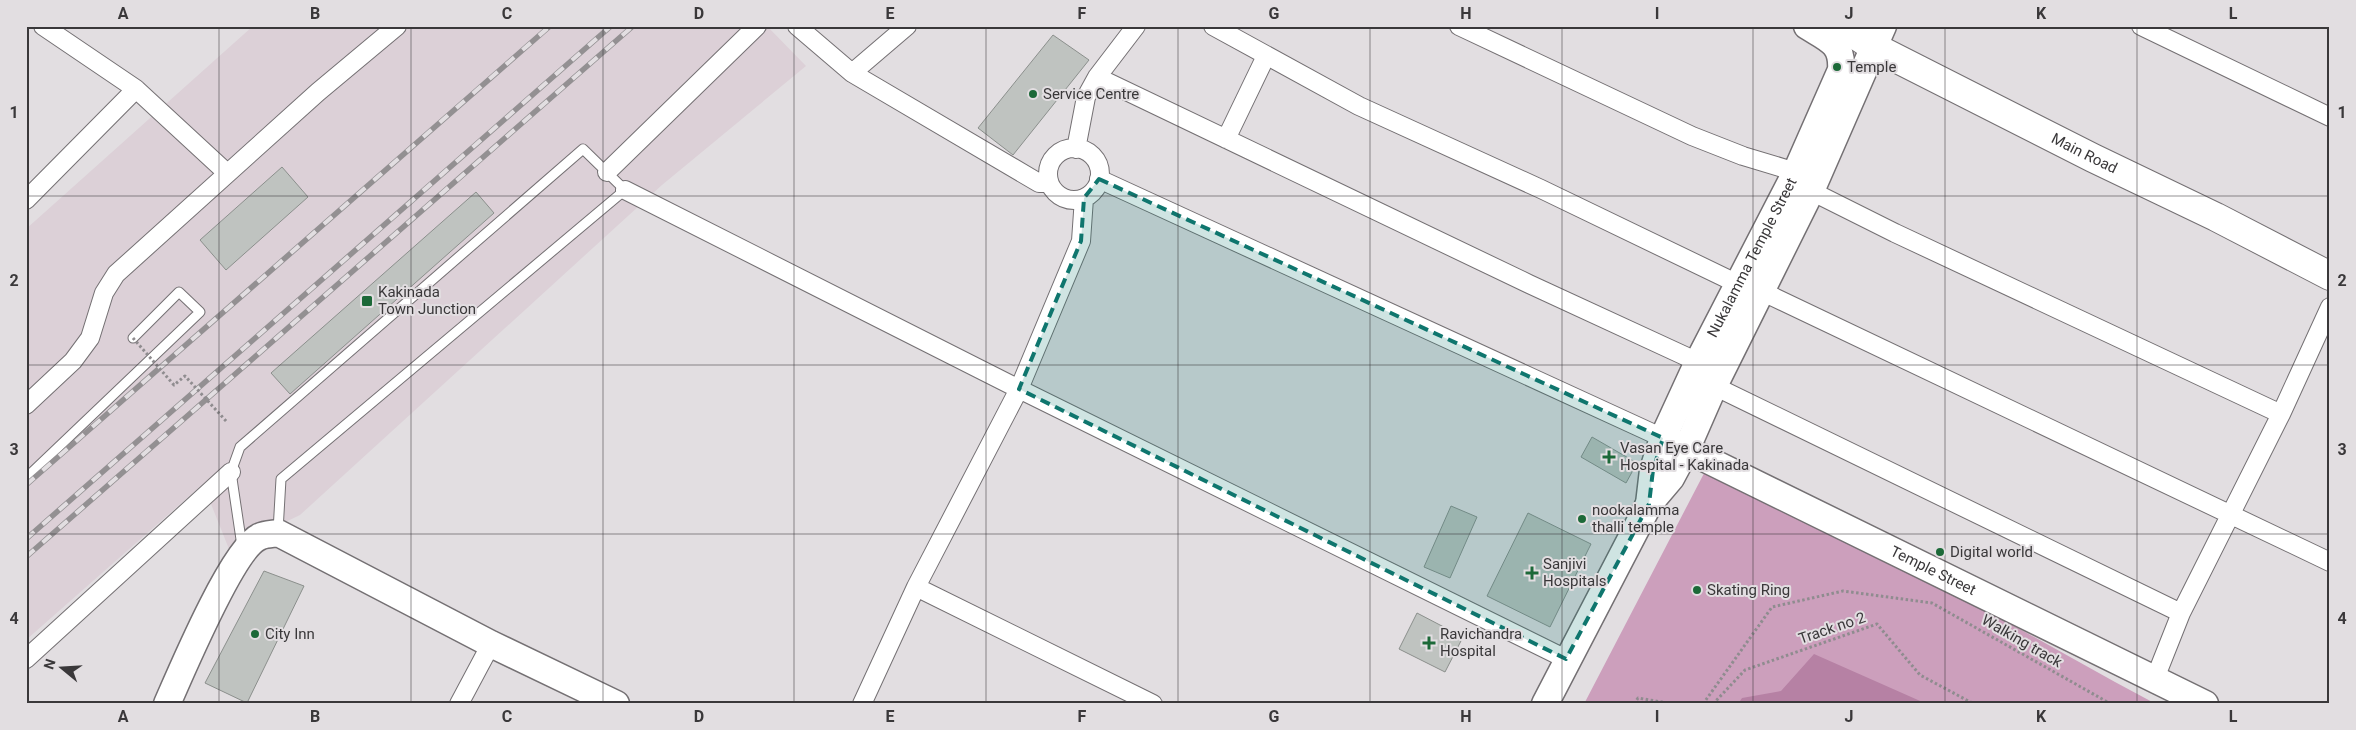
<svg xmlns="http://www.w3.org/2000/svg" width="2356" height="730" font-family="Roboto,sans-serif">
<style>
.built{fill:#dcd0d7}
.green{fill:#cc9fbc}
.water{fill:#b681a4}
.building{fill:#bfc3c0;stroke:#8b8f8c}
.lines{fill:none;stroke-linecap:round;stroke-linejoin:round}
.lane-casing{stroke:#747073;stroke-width:11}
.street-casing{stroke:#747073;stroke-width:20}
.secondary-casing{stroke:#747073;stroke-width:29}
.highway-casing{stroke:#747073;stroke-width:30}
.path{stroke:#8f8c8f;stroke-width:3;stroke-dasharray:2.5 2.5;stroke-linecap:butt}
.lane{stroke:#fff;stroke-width:9}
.street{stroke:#fff;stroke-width:18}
.secondary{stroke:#fff;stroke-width:26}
.highway{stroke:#fff;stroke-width:28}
.rail-casing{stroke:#939092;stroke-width:5.5}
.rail{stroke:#e2dee1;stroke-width:4;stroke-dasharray:11;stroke-linecap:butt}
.path-bridge{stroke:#8f8c8f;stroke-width:3;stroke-dasharray:2.5 2.5;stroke-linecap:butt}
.marked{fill:#0f766e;fill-opacity:0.2;stroke:#0f766e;stroke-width:4;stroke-dasharray:10 6;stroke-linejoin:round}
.grid{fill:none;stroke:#3a383a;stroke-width:1;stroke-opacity:0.55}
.poi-dot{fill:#1c6938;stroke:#e2dee1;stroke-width:2}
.labels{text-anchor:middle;stroke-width:4;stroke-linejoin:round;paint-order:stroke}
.poi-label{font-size:15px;fill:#3a383a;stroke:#e2dee1;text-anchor:start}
.street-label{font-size:15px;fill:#3a383a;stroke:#e2dee1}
.neatline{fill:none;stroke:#3a383a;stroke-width:2}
.grid-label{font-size:16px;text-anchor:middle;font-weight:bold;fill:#3a383a}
</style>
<rect width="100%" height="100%" fill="#e2dee1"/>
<path class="built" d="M253 26H767L806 66 662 185 300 515 229 549 203 484 26 640V229Z"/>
<path class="green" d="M1712 458 2115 682 2156 704H1584Z"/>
<path class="water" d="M1814 654 1927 704H1738L1742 698 1781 691Z"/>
<path class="building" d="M1053 35 1089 60 1013 155 978 128Z
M282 167 308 197 226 270 200 240Z
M476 192 494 213 290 394 271 373Z
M1592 437 1637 463 1626 483 1581 457Z
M1451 506 1477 517 1450 578 1424 567Z
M1528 513 1591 544 1550 627 1487 596Z
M264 571 304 586 247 703 205 683Z
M1417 613 1463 637 1445 672 1399 649Z"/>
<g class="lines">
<defs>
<path id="lane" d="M26 478 200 312 179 292 133 338
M242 546 231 472 240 447 583 149 625 190 281 479 278 531"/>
<path id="street" d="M43 26 136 89 227 173
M797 26 852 73 1039 183H1049
M1213 26 1359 106 1541 189 1738 284
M1459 26 1692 136 1743 156 1796 172
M2141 26 2330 117
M852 73 907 26
M1097 77 1529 284 1698 362
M1226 139 1266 56
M1048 174a26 26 0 1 1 52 0a26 26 0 1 1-52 0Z
M1076 149 1086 97 1097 77 1136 26
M607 172 757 26
M1099 179 1663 438
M625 190 1019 389 1566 659
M1811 191 1895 233 2281 414
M26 200 136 89
M1761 291 2330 562
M1714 386 2181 613
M26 405 73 361 90 338 104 293 116 274 318 92 397 26
M916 587 1153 704
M26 659 231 472
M2154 681 2181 613 2281 414 2330 307
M459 704 491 644
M862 704 916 587 1019 389 1081 241 1084 198"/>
<g id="secondary">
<path id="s1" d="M1663 438 2205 704"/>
<path id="s2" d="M1649 504 1653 470 1663 438 1698 362 1796 172 1841 70C1843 43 1828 39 1807 26"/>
<path d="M167 704C181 672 233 549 259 537 264 534 273 534 278 533L491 644 616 704"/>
<path d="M1545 704 1649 504 1671 478 1686 450 1714 386 1811 191 1883 26"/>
</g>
<g id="highway">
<path id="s3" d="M1842 26 1872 46 2093 158 2216 217 2330 276"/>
</g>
</defs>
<use href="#lane" class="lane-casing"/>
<use href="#street" class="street-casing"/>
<use href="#secondary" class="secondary-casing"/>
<use href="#highway" class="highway-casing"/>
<path class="path" d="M1634 704 1638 698 1673 704
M1703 704 1772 607 1843 591 1932 603 2111 704
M1713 704 1745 670 1877 624 1920 675 1974 704"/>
<use href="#lane" class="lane"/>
<use href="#street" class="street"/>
<use href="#secondary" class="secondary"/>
<use href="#highway" class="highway"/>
<defs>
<path id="rail" d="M26 485 550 26
M26 539 611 26
M26 557 633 26"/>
</defs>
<use href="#rail" class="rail-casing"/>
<use href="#rail" class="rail"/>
<path class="path-bridge" d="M133 338 174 385 185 376 227 422"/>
</g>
<path class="marked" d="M1099 179 1663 438 1653 470 1649 504 1566 659 1019 389 1081 241 1084 198Z"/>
<path class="grid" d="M219 26V704M411 26V704M603 26V704M794 26V704M986 26V704M1178 26V704M1370 26V704M1562 26V704M1753 26V704M1945 26V704M2137 26V704M26 196H2330M26 365H2330M26 534H2330"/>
<g class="poi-dot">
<circle cx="1837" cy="67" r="5"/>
<circle cx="1033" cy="94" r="5"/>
<rect x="361" y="295" width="12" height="12" rx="2.5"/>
<path d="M1606.5 449.5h5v5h5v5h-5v5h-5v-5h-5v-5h5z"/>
<circle cx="1582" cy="519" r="5"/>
<circle cx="1940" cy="552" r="5"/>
<path d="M1529.5 565.5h5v5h5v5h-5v5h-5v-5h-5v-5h5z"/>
<circle cx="1697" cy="590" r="5"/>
<circle cx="255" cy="634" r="5"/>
<path d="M1426.5 635.5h5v5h5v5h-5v5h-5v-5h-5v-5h5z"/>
</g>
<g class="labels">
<g class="poi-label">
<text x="1847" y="72">Temple</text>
<text x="1043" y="99">Service Centre</text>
<text x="378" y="297">Kakinada<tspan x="378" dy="17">Town Junction</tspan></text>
<text x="1620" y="453">Vasan Eye Care<tspan x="1620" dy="17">Hospital - Kakinada</tspan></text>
<text x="1592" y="515">nookalamma<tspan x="1592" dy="17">thalli temple</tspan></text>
<text x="1950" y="557">Digital world</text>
<text x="1543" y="569">Sanjivi<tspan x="1543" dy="17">Hospitals</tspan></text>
<text x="1707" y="595">Skating Ring</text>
<text x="265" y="639">City Inn</text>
<text x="1440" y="639">Ravichandra<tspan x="1440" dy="17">Hospital</tspan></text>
</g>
<g class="street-label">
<text dy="5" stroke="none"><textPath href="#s3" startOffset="274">Main Road</textPath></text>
<text dy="5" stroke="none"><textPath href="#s2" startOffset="269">Nukalamma Temple Street</textPath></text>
<text dy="5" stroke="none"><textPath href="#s1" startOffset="301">Temple Street</textPath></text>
<text transform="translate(1832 628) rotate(-19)" y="5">Track no 2</text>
<text transform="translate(2022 641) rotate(30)" y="5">Walking track</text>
</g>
</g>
<rect width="2356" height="730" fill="none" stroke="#e2dee1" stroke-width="55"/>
<g transform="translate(62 668) rotate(288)" stroke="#e2dee1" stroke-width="4" paint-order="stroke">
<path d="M0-4L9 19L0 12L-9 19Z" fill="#3a383a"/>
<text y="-8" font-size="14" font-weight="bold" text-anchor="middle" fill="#3a383a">N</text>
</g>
<rect x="28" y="28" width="2300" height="674" class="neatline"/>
<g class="grid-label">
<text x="123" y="19">A</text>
<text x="315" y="19">B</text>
<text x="507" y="19">C</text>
<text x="699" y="19">D</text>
<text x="890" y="19">E</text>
<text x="1082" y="19">F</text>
<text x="1274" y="19">G</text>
<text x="1466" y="19">H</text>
<text x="1657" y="19">I</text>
<text x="1849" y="19">J</text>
<text x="2041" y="19">K</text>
<text x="2233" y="19">L</text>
<text x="14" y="118">1</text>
<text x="2342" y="118">1</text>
<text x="14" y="286">2</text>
<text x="2342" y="286">2</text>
<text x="14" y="455">3</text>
<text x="2342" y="455">3</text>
<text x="14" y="624">4</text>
<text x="2342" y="624">4</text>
<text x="123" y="722">A</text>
<text x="315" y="722">B</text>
<text x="507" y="722">C</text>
<text x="699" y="722">D</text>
<text x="890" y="722">E</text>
<text x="1082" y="722">F</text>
<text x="1274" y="722">G</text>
<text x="1466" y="722">H</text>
<text x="1657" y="722">I</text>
<text x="1849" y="722">J</text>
<text x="2041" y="722">K</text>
<text x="2233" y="722">L</text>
</g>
</svg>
